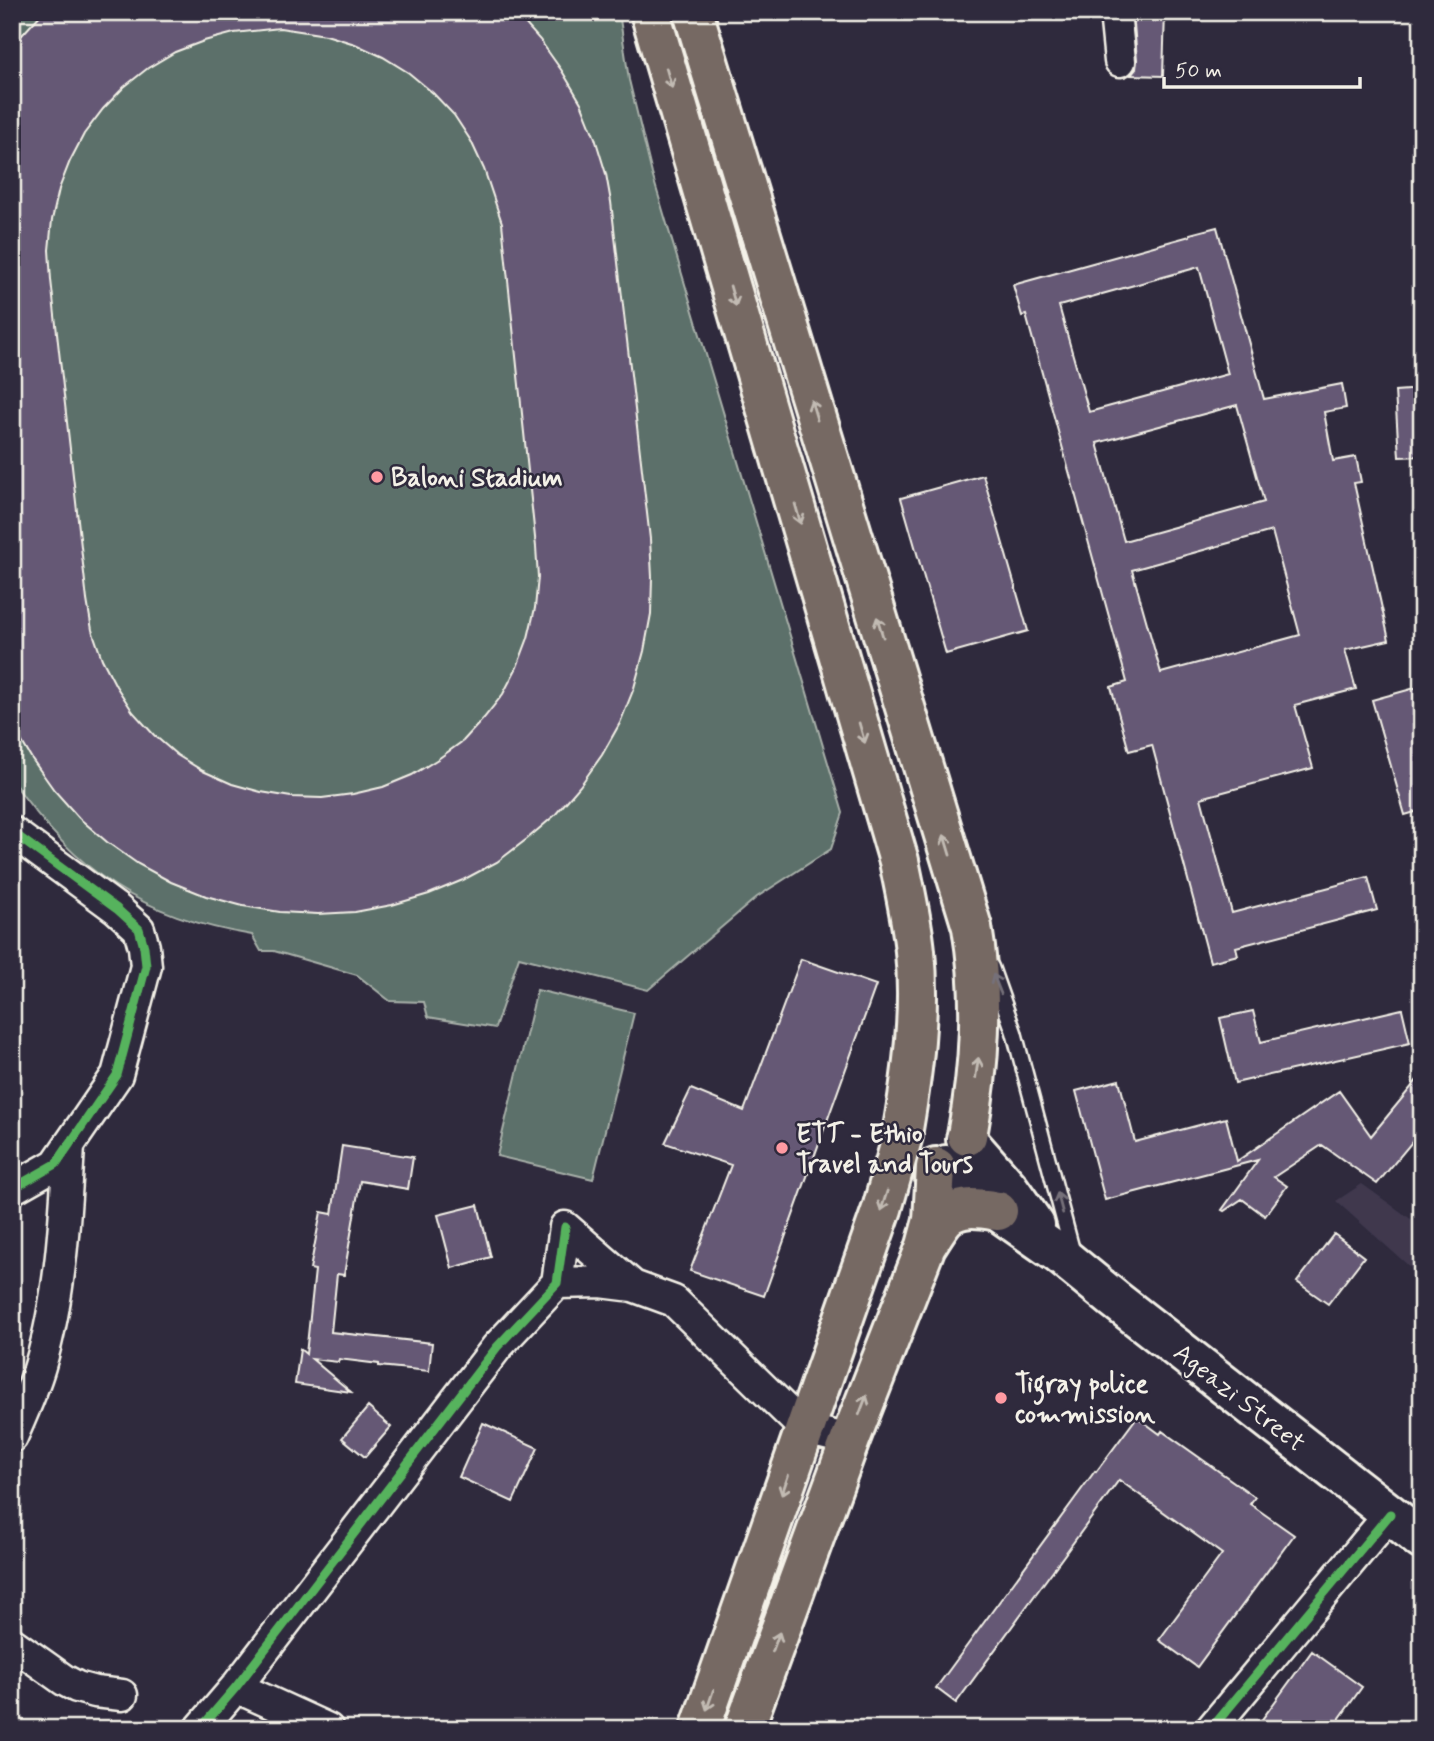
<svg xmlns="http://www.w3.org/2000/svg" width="1434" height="1741" font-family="Mynerve,sans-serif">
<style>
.built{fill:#3f384e}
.green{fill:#5b706a;stroke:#a8b0a9;stroke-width:2}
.building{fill:#655975;stroke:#f4f1e8;stroke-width:2;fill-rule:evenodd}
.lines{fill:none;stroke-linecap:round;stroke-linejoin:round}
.service-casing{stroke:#f4f1e8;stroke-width:19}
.minor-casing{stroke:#f4f1e8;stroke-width:35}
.secondary-casing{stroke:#f4f1e8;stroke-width:44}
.primary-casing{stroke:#f4f1e8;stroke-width:44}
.service{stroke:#2f2a3d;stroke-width:14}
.minor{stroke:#2f2a3d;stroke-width:30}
.secondary{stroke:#2f2a3d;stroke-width:38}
.primary{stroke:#766964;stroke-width:38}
.cycleway-casing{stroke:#2f2a3d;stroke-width:13}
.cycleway{stroke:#56b35d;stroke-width:9}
.oneway{stroke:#c2bbb3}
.oneway2{stroke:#747079}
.poi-dot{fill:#ff9aa2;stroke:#2f2a3d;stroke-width:2.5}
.labels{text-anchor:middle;stroke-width:5;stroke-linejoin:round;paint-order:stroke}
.poi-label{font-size:26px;font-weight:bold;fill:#f4f1e8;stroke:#2f2a3d;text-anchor:start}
.street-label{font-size:26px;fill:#f4f1e8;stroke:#2f2a3d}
</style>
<rect width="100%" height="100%" fill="#2f2a3d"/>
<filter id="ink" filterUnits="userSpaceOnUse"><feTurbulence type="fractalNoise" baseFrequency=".0143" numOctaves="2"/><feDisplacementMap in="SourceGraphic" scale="14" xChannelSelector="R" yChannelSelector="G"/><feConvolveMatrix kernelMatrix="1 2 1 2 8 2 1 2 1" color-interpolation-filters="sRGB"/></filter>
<g filter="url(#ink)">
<path class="built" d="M1362 1184 1422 1227V1282L1420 1276 1336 1201Z"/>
<path class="green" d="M12 12H619L629 80 652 174 843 813 831 849 757 897 648 990 519 957 495 1028 428 1017 424 1002 390 1001 357 975 274 951H261L252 935C142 917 75 872 12 780Z
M537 990 634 1013 593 1179 497 1156Z"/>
<path class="building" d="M43 12H515L540 40 562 71 581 103 595 138 606 174 611 202 650 539 652 577 651 614 644 651 634 688 620 723 602 755 580 786 555 815 527 839 497 862 463 880 429 894 392 905 355 912 318 914 280 912 243 906 206 896 171 882 138 864 107 842 79 818 54 790 32 759 12 725V46ZM280 28 326 35 355 44 383 57 409 73 433 93 454 115 471 141 484 169 502 223 536 547 538 577 535 608 528 638 517 667 503 694 484 718 463 741 438 759 412 775 383 787 353 794 322 798 291 797 261 792 232 784 203 771 177 755 154 735 133 712 116 686 102 659 92 630 87 600 51 280 49 250 52 220 59 189 70 161 84 134 103 109 124 87 148 68 175 52 204 41 234 33Z
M1133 12H1165L1163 76 1131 75 1136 69 1137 60Z
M1217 227 1264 399 1342 384 1346 408 1324 412 1333 461 1356 457 1361 482 1354 483 1389 640 1345 650 1356 689 1295 705 1313 768 1201 798 1232 913 1368 877 1377 910 1236 947 1238 955 1210 962 1152 745 1129 751 1111 687 1127 682 1026 315 1022 316 1013 285 1190 236V234ZM1199 267 1228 374 1089 412 1059 306ZM1237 405 1264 502 1124 541 1097 443ZM1272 531 1300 635 1161 673 1132 570Z
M1422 389V456L1399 457 1395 391Z
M983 475 1028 631 946 654 901 498Z
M1422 686V810L1405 815 1372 700Z
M801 959 876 985 764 1296 690 1271 731 1165 665 1143 691 1089 744 1111Z
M1402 1009 1410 1043 1235 1083 1220 1018 1253 1011 1261 1042Z
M1422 1074V1130L1377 1184 1322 1145 1274 1177 1287 1186 1265 1216 1242 1199 1224 1211 1222 1210 1258 1160 1105 1200 1076 1091 1119 1080 1135 1142 1226 1118 1237 1161 1339 1091 1371 1136Z
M342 1146 413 1157 408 1189 360 1181 344 1275 337 1274 331 1332 432 1343 429 1371 379 1366V1364L339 1359 338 1362 312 1359 351 1392 295 1384 300 1349 306 1354 315 1270 310 1269 321 1212 332 1214Z
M478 1205 491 1257 452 1268 438 1215Z
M1334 1234 1364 1257 1328 1304 1297 1282Z
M368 1407 391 1427 365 1457 342 1438Z
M1137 1417 1160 1434 1162 1431 1255 1497 1250 1504 1294 1535 1197 1667 1159 1640 1222 1554 1119 1480 956 1703 936 1688 1095 1471 1096 1472Z
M483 1423 538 1448 513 1502 459 1477Z
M1312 1651 1362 1687 1332 1729H1255Z"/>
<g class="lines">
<defs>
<path id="service" d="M991 967 1014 1032 1073 1254"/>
<path id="minor" d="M1115 12 1120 61
M12 832 117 909 139 929 144 947 146 966 117 1075 56 1164 12 1189
M565 1227 633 1286
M557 1283 601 1282 633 1286 674 1301 805 1429 850 1440
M12 1437C22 1414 33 1390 40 1366 61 1295 65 1219 69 1146
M12 1643 64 1680 77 1687 95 1692 122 1695
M236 1687 328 1729
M200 1729 236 1687 497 1347 557 1283 565 1227
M1211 1729 1390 1514"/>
<path id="secondary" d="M966 1139 1008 1187 1035 1225
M946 1165 979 1198 1059 1254 1114 1299 1390 1514 1422 1540"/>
<path id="primary" d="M650 12 899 861C905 891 912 921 915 951 921 1011 913 1070 903 1129
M693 12 972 927C984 998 980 1065 967 1136
M926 1246C932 1237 938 1226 945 1218 960 1204 980 1208 998 1211
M700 1729 882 1209 903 1135
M744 1729 850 1440 926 1246 933 1220 936 1167"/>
</defs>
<use href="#service" class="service-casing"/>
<use href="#minor" class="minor-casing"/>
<use href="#secondary" class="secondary-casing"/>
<use href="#primary" class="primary-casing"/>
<use href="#service" class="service"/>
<use href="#minor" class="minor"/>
<use href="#secondary" class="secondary"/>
<use href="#primary" class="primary"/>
<defs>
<path id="cycleway" d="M12 832 117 909 139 929 144 947 146 966 117 1075 56 1164 12 1189
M200 1729 236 1687 497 1347 557 1283 565 1227
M1211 1729 1390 1514"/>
</defs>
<use href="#cycleway" class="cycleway-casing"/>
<use href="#cycleway" class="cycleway"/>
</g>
<defs><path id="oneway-shaft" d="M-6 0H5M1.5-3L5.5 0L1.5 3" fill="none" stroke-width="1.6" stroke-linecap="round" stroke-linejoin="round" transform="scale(1.75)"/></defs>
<g class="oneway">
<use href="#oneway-shaft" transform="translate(669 78) rotate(74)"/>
<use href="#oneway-shaft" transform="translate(733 296) rotate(74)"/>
<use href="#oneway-shaft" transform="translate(814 410) rotate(-107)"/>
<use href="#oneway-shaft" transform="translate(798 514) rotate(74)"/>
<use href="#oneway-shaft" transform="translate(880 627) rotate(-107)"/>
<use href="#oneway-shaft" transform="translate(862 733) rotate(74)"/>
<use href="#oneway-shaft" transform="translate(947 845) rotate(-107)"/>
<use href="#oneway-shaft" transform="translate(977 1068) rotate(-82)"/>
<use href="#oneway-shaft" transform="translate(884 1201) rotate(108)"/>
<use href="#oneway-shaft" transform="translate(863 1405) rotate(-69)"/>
<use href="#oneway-shaft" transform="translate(785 1485) rotate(109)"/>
<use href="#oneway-shaft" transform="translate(776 1642) rotate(-70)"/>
<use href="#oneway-shaft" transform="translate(710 1700) rotate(109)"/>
</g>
<g class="oneway2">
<use href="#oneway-shaft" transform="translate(997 984) rotate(-112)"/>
<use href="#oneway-shaft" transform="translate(1060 1203) rotate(-105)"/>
</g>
</g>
<g class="poi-dot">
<circle cx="377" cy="477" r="7"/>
<circle cx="782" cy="1148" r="7"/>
<circle cx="1001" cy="1398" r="7"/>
</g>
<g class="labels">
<g class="poi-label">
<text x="391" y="486">Baloni Stadium</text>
<text x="796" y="1142">ETT - Ethio<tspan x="796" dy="30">Travel and Tours</tspan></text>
<text x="1015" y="1392">Tigray police<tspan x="1015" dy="30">commission</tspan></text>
</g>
<g class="street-label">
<text transform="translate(1240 1397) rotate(38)" y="9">Ageazi Street</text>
</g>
</g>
<rect width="1434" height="1741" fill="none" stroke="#2f2a3d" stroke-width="42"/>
<rect x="21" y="21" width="1392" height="1699" fill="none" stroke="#f4f1e8" stroke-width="2.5" filter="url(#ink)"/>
<path d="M1164 77v10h196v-10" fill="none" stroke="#f4f1e8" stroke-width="3.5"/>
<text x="1175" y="77" font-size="21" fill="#f4f1e8" stroke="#2f2a3d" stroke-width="5" paint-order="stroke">50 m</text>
</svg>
